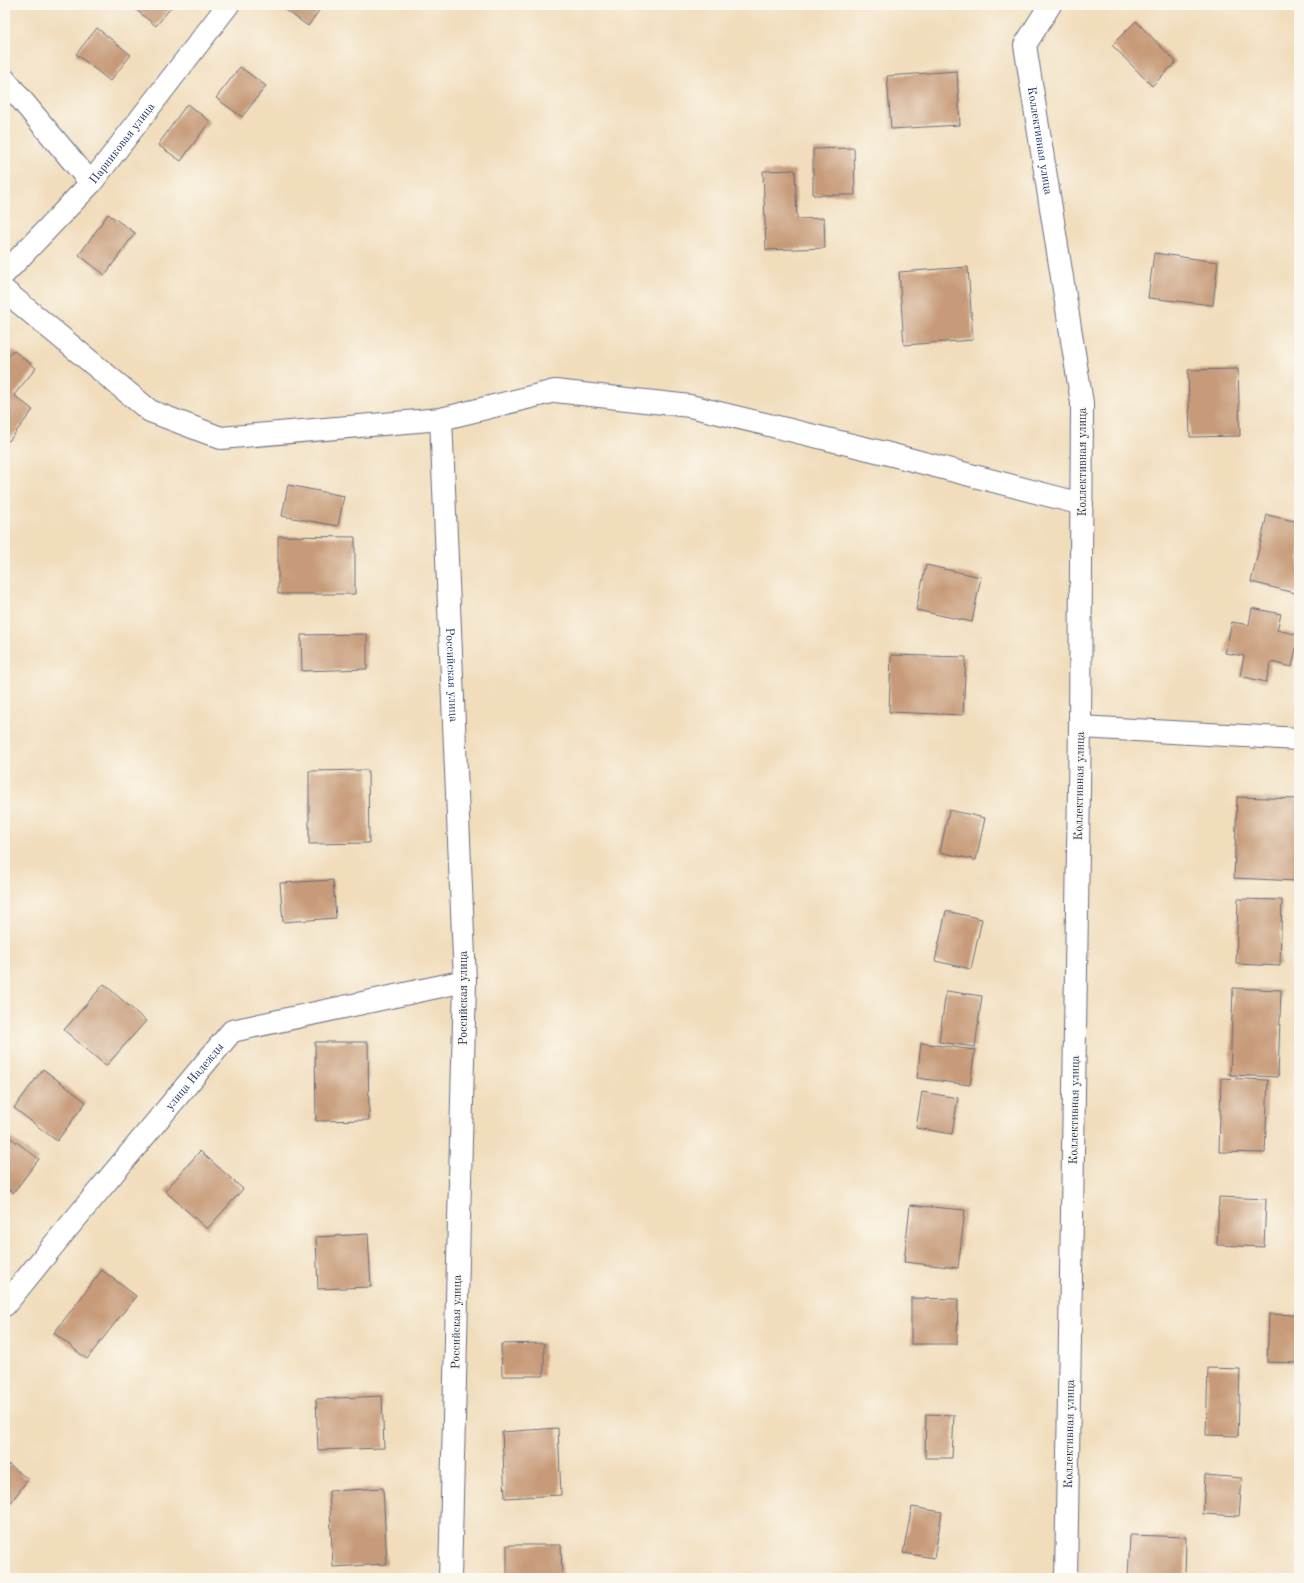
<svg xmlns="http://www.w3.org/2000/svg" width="1304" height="1583" font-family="'Old Standard TT',serif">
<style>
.building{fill:#c79b79}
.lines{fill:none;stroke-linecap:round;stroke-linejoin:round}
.minor-casing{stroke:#666c7f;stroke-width:24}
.minor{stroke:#fff;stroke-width:22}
.labels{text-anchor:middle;stroke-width:3;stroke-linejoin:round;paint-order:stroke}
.street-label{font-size:12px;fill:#1b2f5e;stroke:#fbf7ec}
</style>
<rect width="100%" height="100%" fill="#fbf7ec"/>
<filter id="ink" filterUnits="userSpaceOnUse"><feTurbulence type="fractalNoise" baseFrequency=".025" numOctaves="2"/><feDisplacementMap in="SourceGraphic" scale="8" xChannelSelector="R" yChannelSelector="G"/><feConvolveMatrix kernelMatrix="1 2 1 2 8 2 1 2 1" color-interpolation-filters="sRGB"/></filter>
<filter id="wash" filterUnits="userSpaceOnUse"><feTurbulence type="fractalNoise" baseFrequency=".012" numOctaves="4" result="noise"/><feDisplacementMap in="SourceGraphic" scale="16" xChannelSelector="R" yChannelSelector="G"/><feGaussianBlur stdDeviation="0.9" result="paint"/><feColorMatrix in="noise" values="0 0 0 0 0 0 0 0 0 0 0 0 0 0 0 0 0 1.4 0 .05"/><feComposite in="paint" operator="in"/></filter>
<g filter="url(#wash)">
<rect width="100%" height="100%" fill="#f1ddbc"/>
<g id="blocks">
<path class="building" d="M130 5H173L156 26Z
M279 5H323L308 26Z
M1136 21 1176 62 1152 86 1112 45Z
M97 28 131 55 110 81 76 54Z
M240 67 266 86 242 117 216 98Z
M957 71 960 125 891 129 887 76Z
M187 104 210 121 181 161 158 145Z
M854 148 855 195H813V149Z
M795 170 797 219 824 218 825 248 766 250 763 171Z
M108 214 135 233 105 275 79 255Z
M1154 253 1218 262 1213 305 1148 298Z
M968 267 973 340 904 345 899 272Z
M13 350 36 368 14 395 33 410 9 441 5 438V361Z
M1238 369 1240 436 1190 437 1188 370Z
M288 485 344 496 338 526 282 516Z
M1267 515 1299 522V594L1251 582Z
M278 536 355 537V594H278Z
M926 565 981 577 972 622 916 610Z
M1252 608 1281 614 1277 630 1299 635 1292 667 1271 662 1266 682 1240 676 1244 656 1225 653 1232 622 1249 625Z
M367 634V669L302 671 301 635Z
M891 655 966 657 963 715 889 712Z
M368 770 369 843 309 844V771Z
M1237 797 1299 799 1297 881 1234 878Z
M949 810 985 818 976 860 940 852Z
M333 880 336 918 283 922 280 883Z
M1238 899 1282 900 1280 966 1236 964Z
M946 911 982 919 971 969 935 961Z
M104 984 146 1021 106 1066 64 1030Z
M1233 988 1281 990 1278 1077 1230 1075Z
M946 991 982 996 975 1047 939 1042Z
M315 1042H368L369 1120 316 1121Z
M921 1043 975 1050 970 1085 917 1078Z
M43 1069 86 1102 57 1141 14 1108Z
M1221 1078 1268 1080 1265 1153 1219 1152Z
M922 1092 958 1098 952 1134 916 1128Z
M11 1138 39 1159 13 1193 5 1187V1145Z
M200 1151 243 1189 207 1229 165 1191Z
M1219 1197 1266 1199 1264 1247 1217 1245Z
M910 1205 965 1210 958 1268 904 1262Z
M368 1234 371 1287 318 1289 316 1237Z
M102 1270 136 1296 87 1359 54 1333Z
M911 1298 958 1299 957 1344H911Z
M1269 1314 1299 1315V1363L1267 1362Z
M544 1343V1376H502L501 1344Z
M1208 1368 1240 1369 1238 1436 1206 1435Z
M382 1396 384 1448 318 1450 316 1399Z
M926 1414 954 1415 952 1458H925Z
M558 1428 561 1495 505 1498 502 1432Z
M5 1462 28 1479 5 1511Z
M1205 1475 1242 1478 1239 1516 1203 1514Z
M383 1488 387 1564 333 1567 329 1491Z
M912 1507 942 1512 934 1558 903 1553Z
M1130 1535 1186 1537 1185 1578H1128Z
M507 1545H561L562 1578H507Z
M1232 1576 1258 1577V1578H1232Z"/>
</g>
</g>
<g filter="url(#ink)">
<use href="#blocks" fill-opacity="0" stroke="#666c7f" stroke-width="1"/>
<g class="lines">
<defs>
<g id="minor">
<path id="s1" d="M1050 5 1025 45 1082 403 1080 727 1066 1578"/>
<path d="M5 80 91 183"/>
<path id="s2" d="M5 273 91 183 228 5"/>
<path d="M5 291 150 411 221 438 441 419 555 391 690 406 885 453 1082 504"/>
<path id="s3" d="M441 419 465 981 450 1578"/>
<path d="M1080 727 1299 739"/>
<path id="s4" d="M5 1305 56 1242 232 1031 465 981"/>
</g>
</defs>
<use href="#minor" class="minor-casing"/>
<use href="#minor" class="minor"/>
</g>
</g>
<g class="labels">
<g class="street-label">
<text dy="4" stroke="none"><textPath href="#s1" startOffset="144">Коллективная улица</textPath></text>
<text dy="4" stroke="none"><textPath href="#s2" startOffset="175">Парниковая улица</textPath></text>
<text transform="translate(1082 462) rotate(-90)" y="4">Коллективная улица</text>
<text dy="4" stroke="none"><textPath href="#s3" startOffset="256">Российская улица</textPath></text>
<text transform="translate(1079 786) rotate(-89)" y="4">Коллективная улица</text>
<text transform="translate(463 998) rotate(-90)" y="4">Российская улица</text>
<text dy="4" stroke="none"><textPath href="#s4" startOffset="297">улица Надежды</textPath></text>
<text transform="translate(1074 1110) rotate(-89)" y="4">Коллективная улица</text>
<text transform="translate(456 1322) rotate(-89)" y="4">Российская улица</text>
<text transform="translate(1069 1434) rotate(-89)" y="4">Коллективная улица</text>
</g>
</g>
<rect width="1304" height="1583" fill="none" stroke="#fbf7ec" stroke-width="20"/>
</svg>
